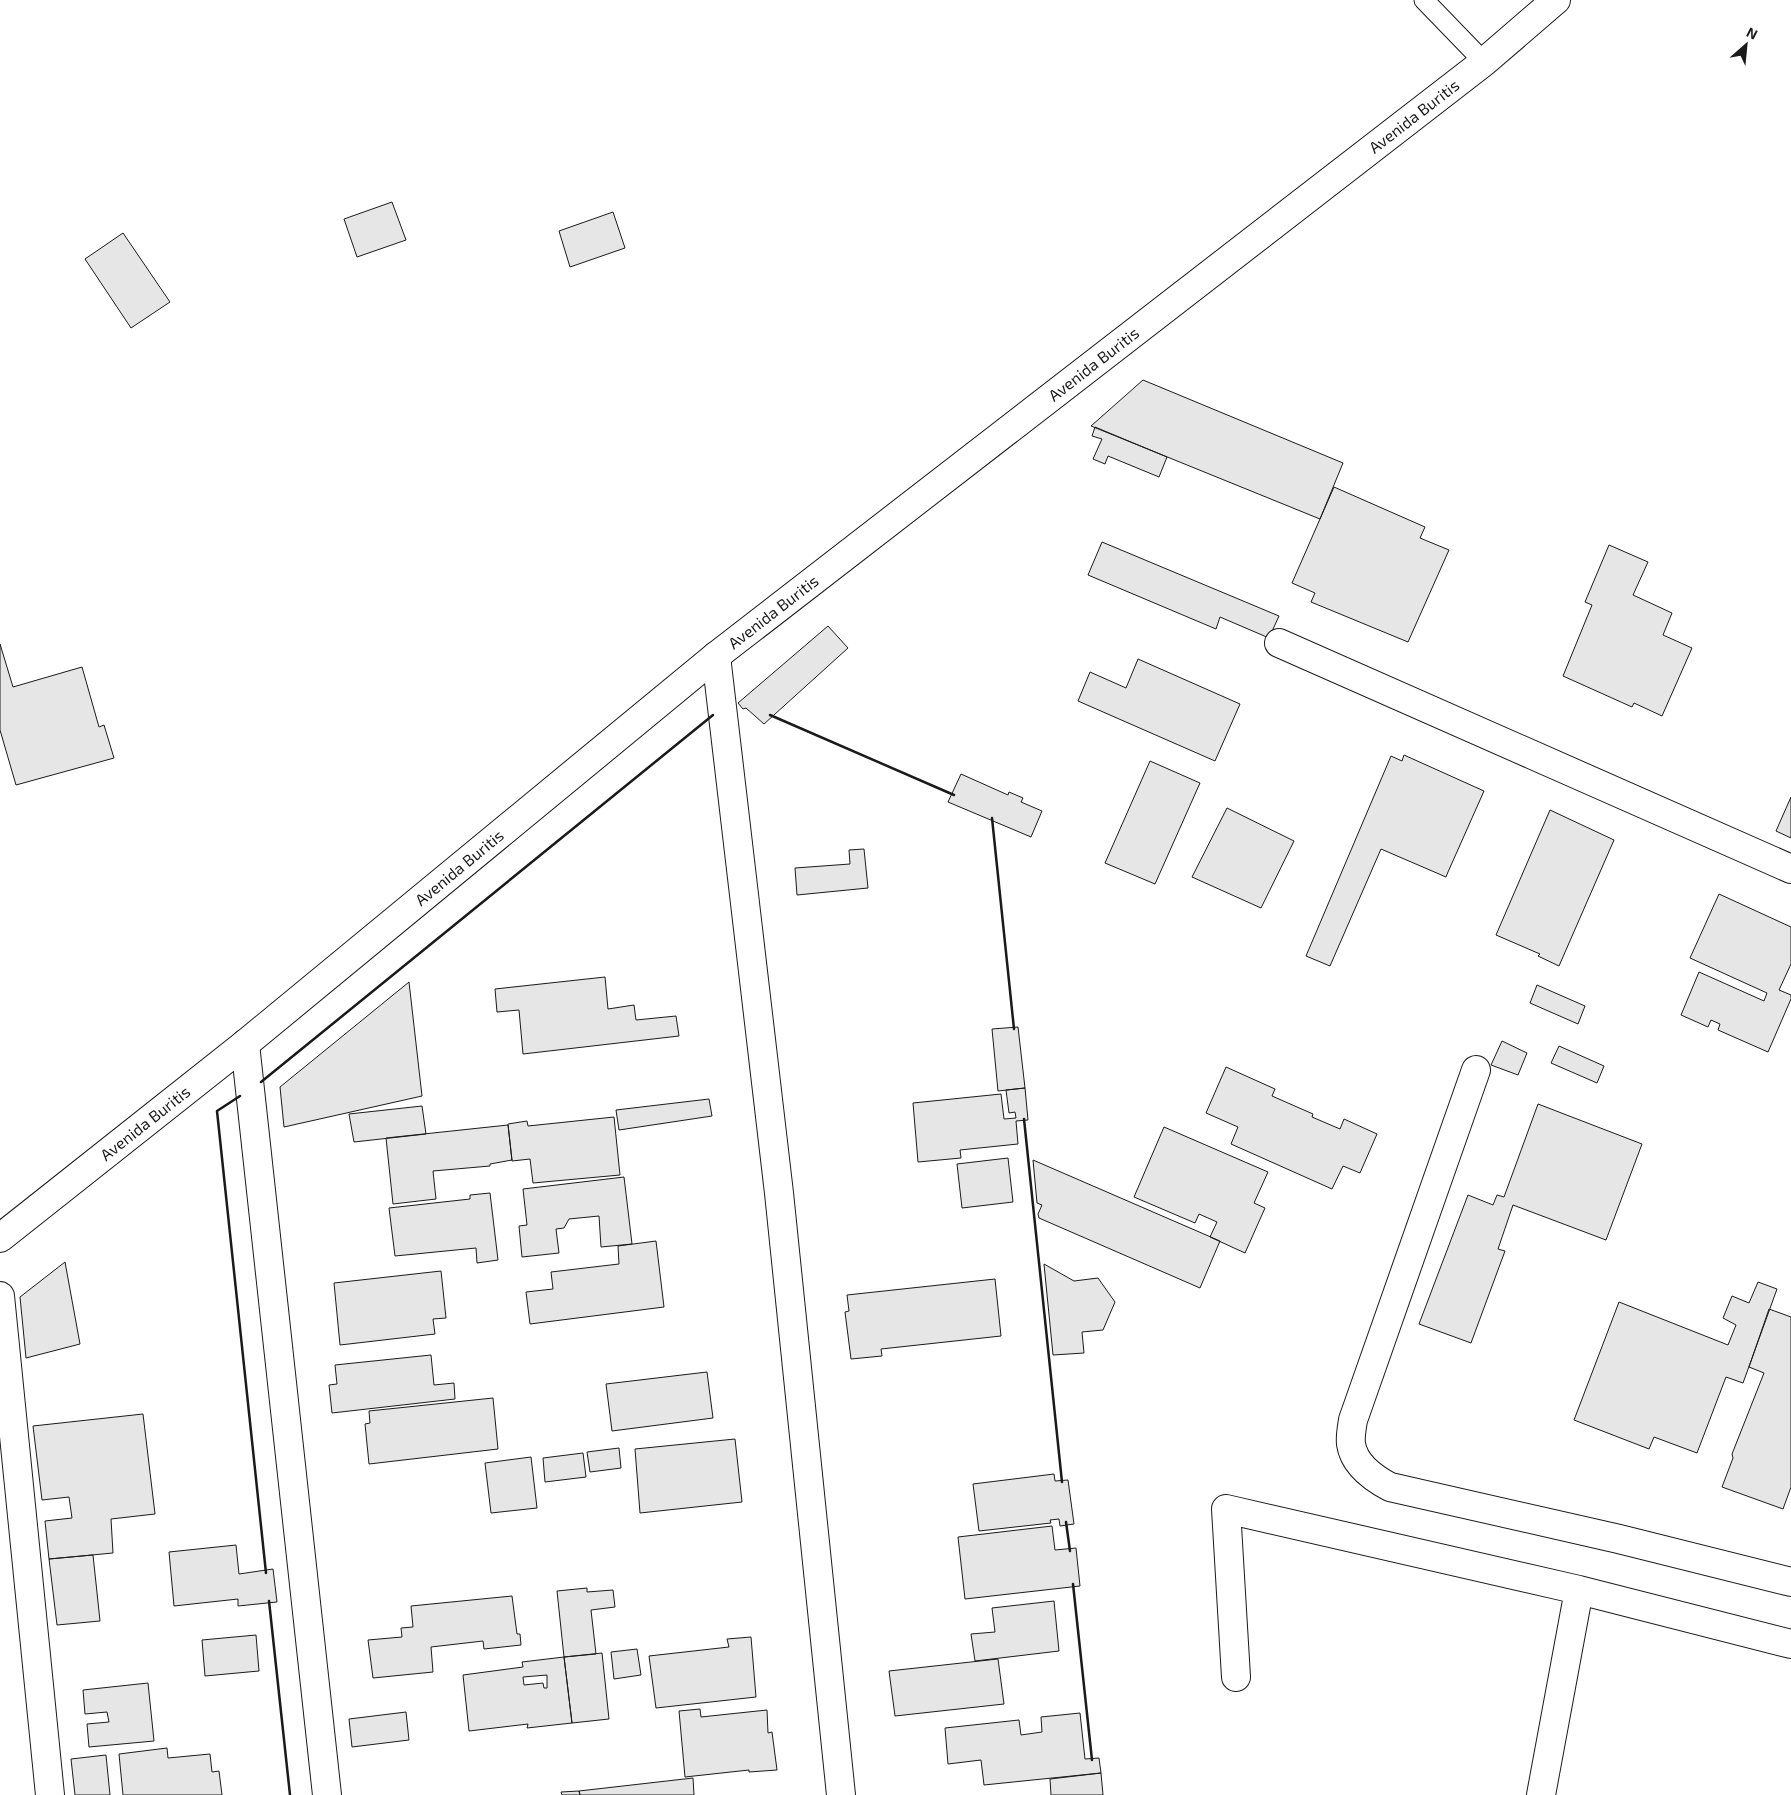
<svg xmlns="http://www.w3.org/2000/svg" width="1791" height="1795" font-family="'Exo 2',sans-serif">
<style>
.building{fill:#e6e6e6;stroke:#1a1a1a;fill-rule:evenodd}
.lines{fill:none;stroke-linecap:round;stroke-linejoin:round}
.service-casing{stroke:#1a1a1a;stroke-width:21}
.minor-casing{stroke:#1a1a1a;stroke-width:30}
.tertiary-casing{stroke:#1a1a1a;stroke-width:30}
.service{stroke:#fff;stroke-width:19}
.minor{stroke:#fff;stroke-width:28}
.tertiary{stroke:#fff;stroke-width:28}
.wall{stroke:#1a1a1a;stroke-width:2.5}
.labels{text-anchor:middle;stroke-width:4;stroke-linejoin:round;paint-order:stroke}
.street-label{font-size:16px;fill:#1a1a1a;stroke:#fff}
</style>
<rect width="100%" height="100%" fill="#fff"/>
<path class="building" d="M392 202 406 240 357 257 344 219Z
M613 212 625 248 570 267 559 231Z
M123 233 170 302 131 328 85 259Z
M1143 380 1343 463 1320 519 1091 426Z
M1095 427 1167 457 1159 477 1108 456 1105 464 1093 459 1102 439 1092 436Z
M1334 487 1425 527 1420 538 1449 550 1408 642 1311 602 1315 593 1292 583Z
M1102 542 1279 616 1269 638 1220 617 1216 629 1088 575Z
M1609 545 1648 562 1633 595 1672 613 1663 635 1692 648 1662 716 1634 703 1632 707 1563 676 1592 605 1585 602Z
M828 626 848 648 764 724 746 708 743 709 738 703Z
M0 644 13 687 82 667 99 727 104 725 114 758 16 785 0 730Z
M1138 659 1240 704 1215 761 1078 701 1090 672 1126 688Z
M1404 755 1484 791 1448 872 1446 877 1381 849 1330 966 1306 956 1391 756 1402 761Z
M1150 761 1200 783 1155 884 1105 863Z
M961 774 1008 795 1009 792 1023 798 1021 802 1042 811 1031 837 948 802Z
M1791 797V838L1776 831Z
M1227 808 1294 841 1261 908 1192 877Z
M1550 810 1614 840 1559 966 1538 956 1540 954 1496 935Z
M864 849 868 888 797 895 795 868 850 864 849 850Z
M1719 894 1791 927V964L1779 990 1791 995V999L1768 1052 1718 1030 1720 1024 1711 1020 1708 1027 1681 1015 1699 972 1764 1001 1767 993 1690 958Z
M605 977 608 1009 634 1005 636 1020 676 1016 679 1036 523 1054 519 1010 497 1012 495 989Z
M409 982 422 1096 284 1127 280 1087Z
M1537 985 1585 1006 1578 1024 1530 1003Z
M1018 1027 1025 1088 998 1091 992 1029Z
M1502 1041 1527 1053 1518 1075 1491 1065Z
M1559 1046 1604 1066 1597 1083 1551 1063Z
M1226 1067 1275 1089 1272 1096 1313 1114 1312 1117 1340 1129 1344 1119 1377 1134 1360 1173 1343 1166 1332 1189 1231 1144 1238 1127 1206 1113Z
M1025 1088 1028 1120 1016 1121 1018 1144 960 1150 961 1158 918 1162 913 1103 1001 1094 1004 1119 1016 1118 1015 1112 1009 1113 1006 1090Z
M709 1099 712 1116 619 1130 616 1110Z
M1538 1104 1642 1144 1606 1240 1513 1205 1498 1249 1505 1251 1471 1343 1419 1324 1468 1195 1493 1205 1497 1195 1504 1197Z
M422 1106 426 1134 354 1142 349 1114Z
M614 1117 620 1175 533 1183 530 1159 512 1161 508 1124 527 1121 528 1126Z
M508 1125 512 1160 490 1164V1166L433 1171 436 1199 393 1204 386 1138Z
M1164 1127 1268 1172 1254 1203 1265 1208 1245 1253 1210 1237 1217 1222 1199 1214 1195 1223 1134 1197Z
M1008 1158 1013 1202 962 1208 957 1164Z
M1033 1160 1220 1241 1200 1288 1039 1218 1038 1214 1042 1205 1037 1203Z
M624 1177 632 1244 601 1247 599 1216 569 1219 564 1228 556 1229 559 1253 522 1257 519 1226 527 1225 523 1189Z
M490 1193 498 1260 477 1263 476 1248 395 1256 389 1208 470 1199V1195Z
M656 1241 664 1307 530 1324 526 1292 553 1289 551 1272 619 1264 618 1246Z
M65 1262 80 1344 26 1358 20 1297Z
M1044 1264 1074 1281 1098 1278 1115 1302 1103 1330 1082 1332 1084 1353 1053 1355Z
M441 1271 446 1318 433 1319 435 1334 340 1345 334 1283Z
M995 1279 1001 1336 881 1349 882 1356 851 1359 845 1312 849 1311 847 1295Z
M1758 1282 1777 1289 1743 1383 1726 1377 1697 1453 1654 1437 1649 1449 1574 1420 1619 1302 1728 1345 1736 1325 1723 1318 1732 1296 1749 1303Z
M1769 1309 1791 1317V1487L1783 1509 1722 1487 1733 1458 1732 1454 1764 1373 1749 1367Z
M431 1355 434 1385 454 1383 455 1399 332 1413 329 1385 337 1384 335 1365Z
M707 1372 713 1418 612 1431 606 1384Z
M493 1398 498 1449 369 1464 365 1424 370 1423 369 1411Z
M143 1414 155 1514 111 1519 113 1553 49 1559 45 1521 72 1518 69 1497 42 1500 33 1426Z
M735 1439 742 1502 640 1513 635 1449Z
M619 1448 621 1468 590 1472 587 1452Z
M583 1453 586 1477 545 1482 543 1458Z
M531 1457 537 1508 491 1513 485 1463Z
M1054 1474 1055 1481 1068 1480 1074 1524 1060 1526 1059 1519 1050 1520 1051 1523 979 1531 973 1484Z
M1052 1526 1055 1550 1076 1548 1080 1586 965 1599 958 1537Z
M236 1545 239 1574 273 1569 277 1602 238 1606V1599L174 1606 169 1552Z
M93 1555 100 1621 57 1625 49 1559Z
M587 1588V1592L613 1590 615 1607 591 1610 596 1654 564 1657 557 1591Z
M512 1596 517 1634H520L521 1645 484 1649 483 1641 431 1647 433 1672 373 1678 368 1640 402 1637 401 1628 413 1627 411 1606Z
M1054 1601 1059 1651 975 1661 971 1634 995 1632 992 1608Z
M256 1635 259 1671 205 1676 202 1640Z
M751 1637 756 1697 656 1708 649 1656 729 1647 727 1639Z
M637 1649 641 1675 614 1679 611 1652Z
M602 1653 609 1719 572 1723 564 1657Z
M564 1657 572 1723 527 1728 528 1724 469 1731 463 1675 523 1667 522 1662ZM547 1675V1688H544L543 1683 524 1685 523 1677Z
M998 1659 1004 1704 895 1716 889 1671Z
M148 1683 154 1741 89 1747 87 1724 109 1722 107 1712 85 1714 83 1690Z
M700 1709 701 1717 767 1710 768 1733 772 1732 777 1770 749 1772V1770L685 1777 679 1711Z
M406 1712 409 1740 352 1747 349 1719Z
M1080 1713 1085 1759 1099 1758 1101 1773 984 1785 981 1760 948 1764 945 1728 1019 1720 1021 1735 1042 1732 1041 1717Z
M167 1748 168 1758 210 1754 212 1772 219 1771 222 1795H123L119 1754Z
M106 1755 110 1795H75L71 1759Z
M1101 1773 1103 1795H1051L1050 1779Z
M693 1778 694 1795H580L579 1791Z
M579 1791 580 1795H562L561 1792Z"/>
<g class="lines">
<defs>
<path id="service" d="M1424 0 1484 62"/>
<path id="minor" d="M1279 643 1791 869
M716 656 779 1193 841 1795
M245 1044 327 1795
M1476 1070 1353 1420C1352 1427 1350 1436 1351 1444 1354 1464 1373 1478 1390 1487L1619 1539 1791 1582
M0 1296 50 1795
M1236 1677 1226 1509 1579 1590 1791 1644
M1541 1795 1579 1590"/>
<g id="tertiary">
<path id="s1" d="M0 1238 245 1044 716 656 1484 62 1556 0"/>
</g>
</defs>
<use href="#service" class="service-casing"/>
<use href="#minor" class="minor-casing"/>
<use href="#tertiary" class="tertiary-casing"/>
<use href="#service" class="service"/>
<use href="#minor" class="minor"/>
<use href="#tertiary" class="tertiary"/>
<path class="wall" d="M770 715 954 795
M992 818 1014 1029
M261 1082 713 715
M240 1096 217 1111 266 1573
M1024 1119 1062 1482
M1066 1522 1070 1551
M1073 1584 1092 1760
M269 1601 290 1795"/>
</g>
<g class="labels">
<g class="street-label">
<text dy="6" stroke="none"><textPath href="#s1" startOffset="1805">Avenida Buritis</textPath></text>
<text dy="6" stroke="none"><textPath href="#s1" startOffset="1400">Avenida Buritis</textPath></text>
<text dy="6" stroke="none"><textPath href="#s1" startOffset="995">Avenida Buritis</textPath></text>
<text dy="6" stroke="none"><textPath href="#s1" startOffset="590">Avenida Buritis</textPath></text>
<text dy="6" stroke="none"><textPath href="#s1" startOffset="185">Avenida Buritis</textPath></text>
</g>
</g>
<g transform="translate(1746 45) rotate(27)" stroke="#ffffff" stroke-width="4" paint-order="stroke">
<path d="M0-4L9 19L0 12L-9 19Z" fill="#1a1a1a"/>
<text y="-8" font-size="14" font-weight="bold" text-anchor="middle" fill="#1a1a1a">N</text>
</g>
</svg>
